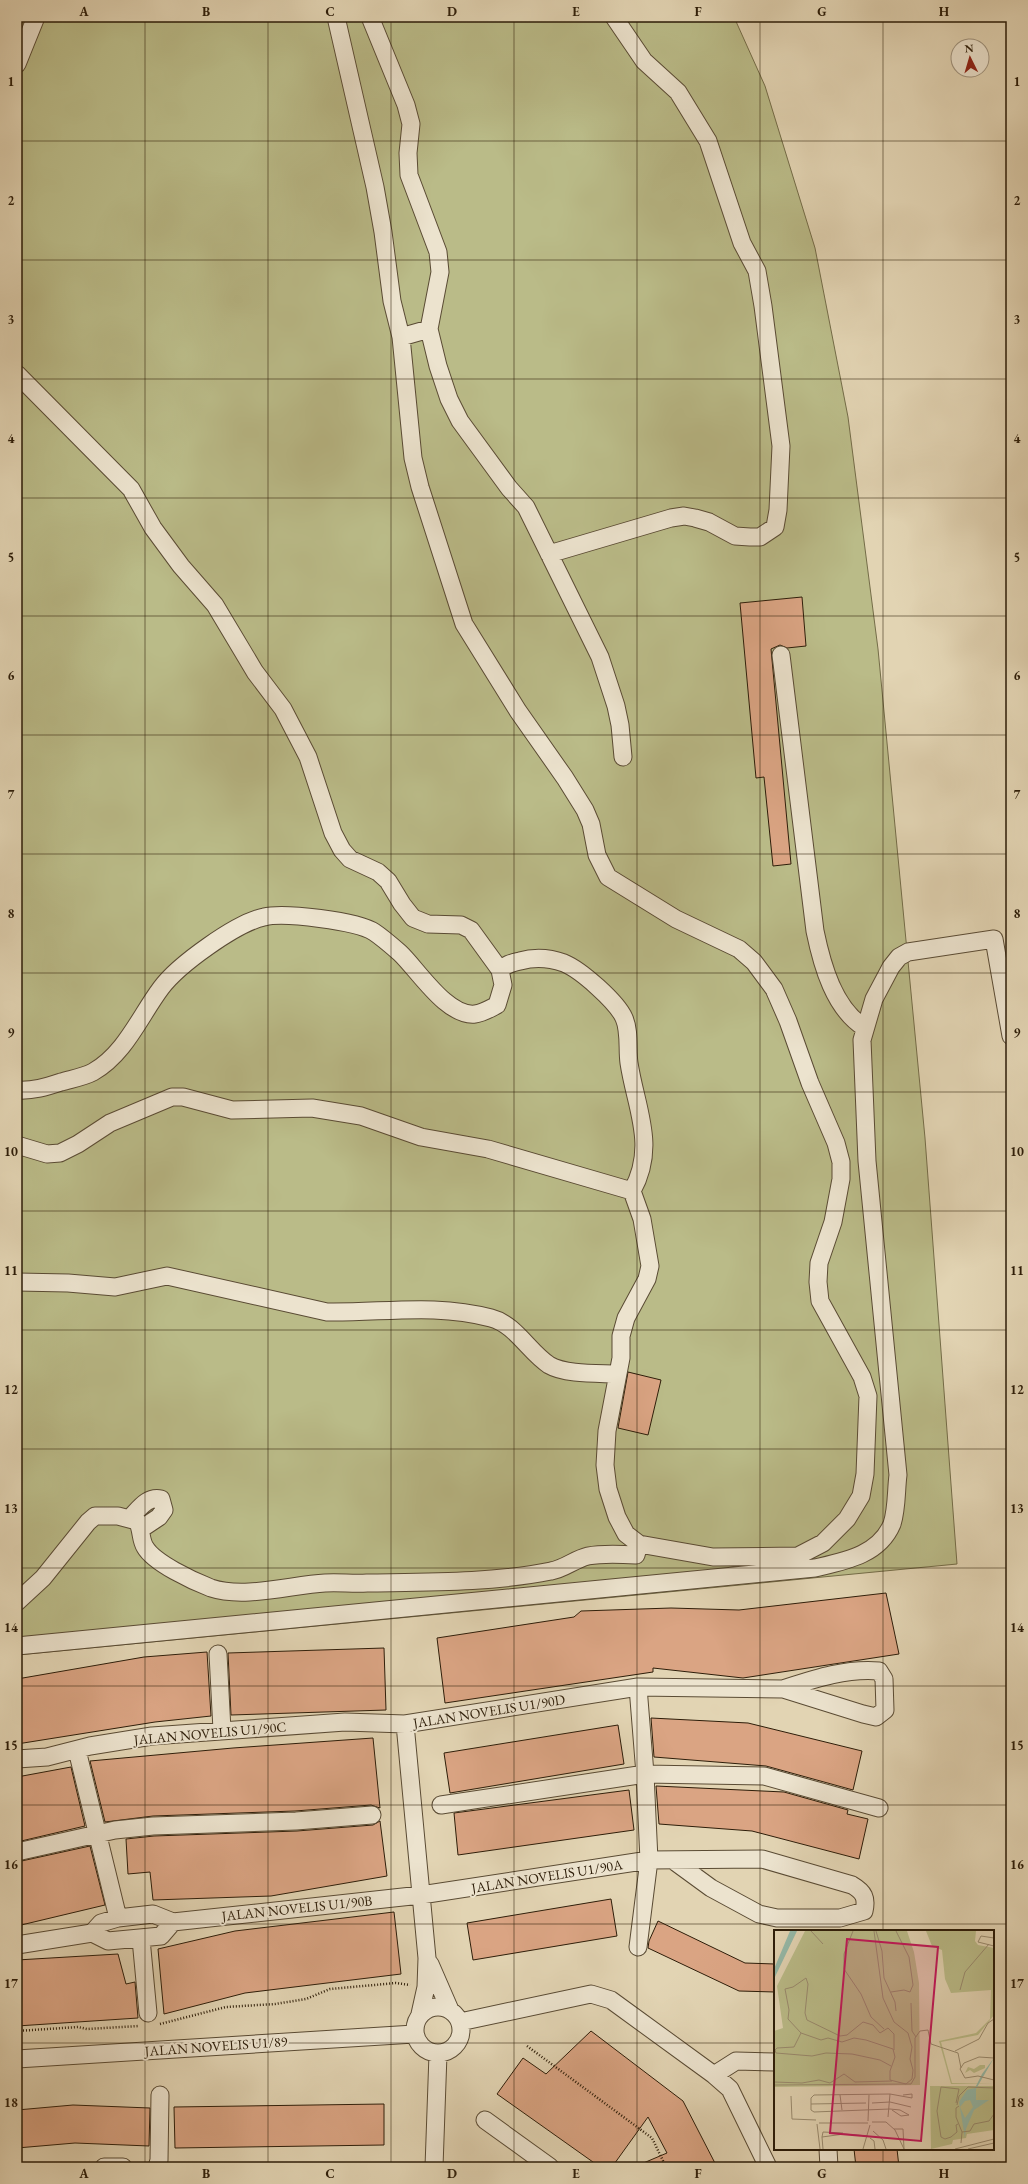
<svg xmlns="http://www.w3.org/2000/svg" width="1028" height="2184" font-family="'EB Garamond',serif">
<style>
.green{fill:#babb88;stroke:#746c48}
.building{fill:#daa483;stroke:#2d1d09}
.lines{fill:none;stroke-linecap:round;stroke-linejoin:round}
.minor-casing{stroke:#5a4b34;stroke-width:19}
.path{stroke:#2d1d09;stroke-width:2.5;stroke-dasharray:1 2;stroke-linecap:butt}
.minor{stroke:#ece3ce;stroke-width:17}
.grid{fill:none;stroke:#2d1d09;stroke-width:1;stroke-opacity:0.55}
.labels{text-anchor:middle;stroke-width:4;stroke-linejoin:round;paint-order:stroke}
.street-label{font-size:14px;fill:#2d1d09;stroke:#ece3ce}
.inset-road{fill:none;stroke:#9a8b6f;stroke-width:1}
.view{fill:#c2185b;fill-opacity:0.15;stroke:#c2185b;stroke-width:2}
.inset-edge{fill:none;stroke:#2d1d09;stroke-width:2}
.neatline{fill:none;stroke:#2d1d09;stroke-width:1.5}
.grid-label{font-size:13px;text-anchor:middle;font-weight:bold;fill:#2d1d09}
</style>
<rect width="100%" height="100%" fill="#e2d4b3"/>
<filter id="stains"><feTurbulence type="fractalNoise" baseFrequency=".005" numOctaves="4"/><feColorMatrix values="0 0 0 0 .2 0 0 0 0 .09 0 0 0 0 .02 0 0 0 .5 -.17"/></filter>
<radialGradient id="worn" r=".72"><stop offset=".6" stop-color="#630" stop-opacity="0"/><stop offset="1" stop-color="#630" stop-opacity=".3"/></radialGradient>
<path class="green" d="M17 17H734L765 86 815 248 848 417 878 649 925 1138 957 1564 17 1655Z"/>
<path class="building" d="M802 597 806 646 787 648 780 645 771 649 791 864 773 866 764 777 756 778 740 603Z
M628 1372 661 1380 648 1435 618 1428Z
M886 1593 899 1654 743 1678 653 1668V1672L445 1703 437 1638 574 1617 581 1611 671 1608 739 1610Z
M384 1648 386 1710 231 1715 228 1653Z
M207 1652 211 1716 155 1722 17 1744V1679L144 1657Z
M651 1718 748 1723 862 1751 853 1790 766 1766 654 1757Z
M618 1725 624 1764 450 1793 444 1753Z
M373 1738 380 1808 371 1805 295 1811 153 1816 105 1822 90 1761 233 1748Z
M71 1767 85 1826 17 1842V1777Z
M656 1786 784 1792 848 1810 847 1814 868 1819 859 1859 752 1831 659 1824Z
M629 1790 634 1830 458 1855 454 1813Z
M380 1821 387 1876 271 1896 153 1900 150 1872 128 1874 126 1839 154 1836 297 1831 373 1825Z
M90 1846 105 1905 17 1926V1862Z
M611 1899 617 1936 473 1960 467 1923Z
M394 1912 401 1974 245 1993 164 2014 158 1949 235 1931Z
M658 1921 745 1963 775 1964V1992L739 1991 648 1948 649 1941Z
M118 1954 126 1984 135 1982 138 2018 17 2026V1960Z
M591 2031 683 2101 717 2167H634L667 2153 648 2117 612 2167H600L497 2094 523 2058 546 2074Z
M384 2104V2145L175 2148 174 2107Z
M73 2105 150 2108 149 2146 75 2143 17 2148V2110Z
M854 2149H897L899 2167H856Z"/>
<g class="lines">
<defs>
<path id="minor" d="M370 17 406 105 411 124 408 153 409 175 438 252 440 272 429 329 438 366 449 399 460 421 509 488 526 507 600 657 616 706 620 725 623 757
M17 64 36 17
M401 337 429 329
M17 374 131 489 153 528 181 566 215 605 255 672 283 709 308 757 333 833 342 850 350 859 378 872 388 881 402 904 413 918 428 924 461 925 471 930 500 970
M549 554 671 518 684 516 695 518 709 522 735 536 750 537H760L775 527 778 510 781 446 763 306 757 271 742 243 708 141 678 92 644 61 614 17
M781 655 815 931C822 965 834 1009 865 1028
M17 1090C33 1091 46 1087 61 1082 71 1079 84 1077 93 1072 125 1054 140 1016 161 988 178 965 236 923 264 917 284 912 357 921 374 932 383 938 392 946 400 953 418 970 447 1017 475 1014 483 1013 491 1008 497 1005L503 985 500 970C506 964 512 963 520 961 534 957 550 958 564 963 581 970 617 1002 624 1018 630 1031 627 1050 629 1063 636 1109 657 1146 632 1191
M17 1145 47 1154 60 1153 78 1144 110 1123 172 1097H183L232 1110 312 1108 361 1116 421 1137 488 1149 632 1191 642 1219 650 1266 647 1279 626 1318 621 1336V1358L607 1431 605 1465 608 1489 617 1517 626 1534 639 1544 713 1557 798 1556 823 1543 847 1519 861 1496 865 1474 868 1396 862 1377 820 1301 818 1282 819 1263 833 1222 841 1179V1162L836 1143 810 1083 788 1021 774 989 754 962 739 949 676 919 608 877 597 855 591 824 585 810 565 778 518 711 464 624 420 487 413 458 401 337 392 301 383 232 375 187 336 17
M17 1282 68 1283 115 1287 167 1276 327 1312C383 1313 435 1303 491 1318 515 1324 529 1352 549 1365 566 1375 599 1373 618 1374
M130 1518C139 1509 147 1496 161 1499L164 1510 159 1517 141 1529
M17 1602 43 1578 88 1522 95 1516H118L137 1521C142 1529 140 1539 145 1547 154 1563 193 1581 211 1588 244 1599 291 1585 325 1583 339 1582 353 1584 367 1583 428 1582 492 1583 551 1571 564 1569 575 1559 588 1556 603 1553 620 1554 636 1555L639 1544
M17 1646 815 1568C845 1561 879 1555 892 1524 897 1509 896 1490 898 1475L867 1161 862 1040 874 999 891 967 899 957 908 952 994 939 1011 1036
M218 1654 222 1730
M405 1724 427 1958 426 1987 420 2014
M77 1750 118 1918
M17 1759 47 1757 90 1746 152 1736 345 1722 405 1724 638 1687 783 1689 863 1714 876 1717 885 1710 884 1679 879 1671C846 1668 814 1679 783 1689
M441 1805 645 1774 764 1776 879 1808
M17 1852 115 1830 153 1826 296 1821 372 1815
M92 1933 101 1923 118 1918 153 1914 173 1922 421 1895 649 1860 762 1859 852 1885C864 1892 867 1898 864 1911L840 1918H777L759 1914 711 1888 674 1861
M141 1939 148 2013
M17 1945 92 1933 108 1941 161 1936 173 1922
M638 1947 649 1860 645 1774 638 1687
M430 1964 450 2010
M415 2030a23 23 0 1 1 46 0a23 23 0 1 1-46 0Z
M460 2022 591 1994 611 2000 714 2075 730 2089 768 2167
M17 2059 414 2034
M714 2075 736 2061 775 2062
M485 2120 550 2167
M828 2149 829 2167
M104 2167H123
M157 2167 159 2160 160 2095
M434 2167 438 2054"/>
</defs>
<use href="#minor" class="minor-casing"/>
<path class="path" d="M160 2024 226 2007 275 2004 306 1999 330 1989 396 1983 410 1985
M17 2031 78 2027 87 2029 139 2026
M527 2046 652 2138 666 2167"/>
<use href="#minor" class="minor"/>
</g>
<path class="grid" d="M145 17V2167M268 17V2167M391 17V2167M514 17V2167M637 17V2167M760 17V2167M883 17V1931M17 141H1011M17 260H1011M17 379H1011M17 498H1011M17 616H1011M17 735H1011M17 854H1011M17 973H1011M17 1092H1011M17 1211H1011M17 1330H1011M17 1449H1011M17 1568H1011M17 1686H1011M17 1805H1011M17 1924H1011M17 2043H775M993 2043H1011M883 2149V2167"/>
<g class="labels">
<g class="street-label">
<text transform="translate(489 1711) rotate(-9)" y="5">JALAN NOVELIS U1/90D</text>
<text transform="translate(210 1733) rotate(-5)" y="5">JALAN NOVELIS U1/90C</text>
<text transform="translate(547 1876) rotate(-9)" y="5">JALAN NOVELIS U1/90A</text>
<text transform="translate(297 1908) rotate(-6)" y="5">JALAN NOVELIS U1/90B</text>
<text transform="translate(216 2046) rotate(-4)" y="5">JALAN NOVELIS U1/89</text>
</g>
</g>
<g transform="translate(774 1930)">
<rect width="220" height="220" fill="#e2d4b3"/>
<path d="M31 1H133L140 22 145 53 146 155 0 157V101L9 98 3 56ZM152 1H202L201 11 204 15 220 18V85L204 105 167 112 178 153 220 154H177L165 111 202 103 216 89 217 60 177 63 171 49 168 20 158 16ZM206 135H211V138L200 143 196 140 191 143 194 137 200 139ZM156 156H220V200L193 204 192 208 179 210 178 214 157 219Z" fill="#babb88"/>
<path d="M16 1H23L0 49V39ZM220 128 202 159V170H215L200 180 192 199 191 208 185 172 193 160 201 158 208 144ZM196 170 199 177 191 188 186 177 191 171Z" fill="#95b9a8" fill-rule="evenodd"/>
<path class="inset-road" d="M37 1 49 14M79 1 70 24V39L87 64 97 87 110 99M102 1 108 21 110 48 121 72 122 81M220 8 207 6 204 12 220 16M186 60 191 42 215 14M117 62 130 60 136 62 139 55 135 27 122 1M137 73 138 101 142 107M27 103 47 110 54 108 68 112 80 108 92 110 119 119 121 127 116 141V150L132 154 138 149 139 140 136 129 138 117 134 103 120 92 109 68 100 1M181 121 205 109 214 93 220 89M220 128 205 127 190 133 186 139 191 148 204 146 220 150M117 136 106 130 78 124 52 123 38 126 2 123 1 120 3 118 20 117 27 103 14 89 15 80 11 59 19 57 32 48 34 54 31 83 33 90 66 106 73 105 89 92 99 95 106 103 114 98 120 104V120M0 152 28 153 45 150 56 153 70 144 81 152 118 151M0 155 137 154 141 147V108L146 101 154 100 157 114 184 123 187 138M66 165 68 180M17 166 18 189 42 190M98 173 116 172 137 177M182 173 185 159 167 157 163 181 167 207 171 209 177 207 183 202 182 195 184 194M37 174 92 173M183 175 185 166 194 157 220 158M185 176 182 178V187L188 202M118 180 127 186 135 185 126 180 116 179 40 182 37 180V168L40 165 116 164 138 168V164L129 165M114 187 116 164M94 191 95 165M98 192H112L121 200 130 219M45 193H94M43 194 46 219M120 199H129L130 219M99 201 109 210 112 219M48 207 70 204 94 206M48 207 49 202 69 203M48 207 49 219M96 208 100 211 101 219M187 213 188 202 196 201 200 194 215 191 220 184M89 219 96 195M181 219 220 209M194 219 220 213"/>
<path class="view" d="M73 9 164 17 147 211 56 203Z"/>
<rect width="220" height="220" class="inset-edge"/>
</g>
<rect width="1028" height="2184" fill="none" stroke="#e2d4b3" stroke-width="44"/>
<g transform="translate(970 58) rotate(355)"><circle r="19" fill="#ece3ce" stroke="#a0947f"/>
<path d="M0-3L7 15L0 10L-7 15Z" fill="#8f2418"/>
<text y="-6" font-size="11" font-weight="bold" text-anchor="middle" fill="#2d1d09">N</text>
</g>
<rect x="22" y="22" width="984" height="2140" class="neatline"/>
<g class="grid-label">
<text x="84" y="16">A</text>
<text x="206" y="16">B</text>
<text x="330" y="16">C</text>
<text x="452" y="16">D</text>
<text x="576" y="16">E</text>
<text x="698" y="16">F</text>
<text x="822" y="16">G</text>
<text x="944" y="16">H</text>
<text x="11" y="86">1</text>
<text x="1017" y="86">1</text>
<text x="11" y="205">2</text>
<text x="1017" y="205">2</text>
<text x="11" y="324">3</text>
<text x="1017" y="324">3</text>
<text x="11" y="443">4</text>
<text x="1017" y="443">4</text>
<text x="11" y="562">5</text>
<text x="1017" y="562">5</text>
<text x="11" y="680">6</text>
<text x="1017" y="680">6</text>
<text x="11" y="799">7</text>
<text x="1017" y="799">7</text>
<text x="11" y="918">8</text>
<text x="1017" y="918">8</text>
<text x="11" y="1037">9</text>
<text x="1017" y="1037">9</text>
<text x="11" y="1156">10</text>
<text x="1017" y="1156">10</text>
<text x="11" y="1275">11</text>
<text x="1017" y="1275">11</text>
<text x="11" y="1394">12</text>
<text x="1017" y="1394">12</text>
<text x="11" y="1513">13</text>
<text x="1017" y="1513">13</text>
<text x="11" y="1632">14</text>
<text x="1017" y="1632">14</text>
<text x="11" y="1750">15</text>
<text x="1017" y="1750">15</text>
<text x="11" y="1869">16</text>
<text x="1017" y="1869">16</text>
<text x="11" y="1988">17</text>
<text x="1017" y="1988">17</text>
<text x="11" y="2107">18</text>
<text x="1017" y="2107">18</text>
<text x="84" y="2178">A</text>
<text x="206" y="2178">B</text>
<text x="330" y="2178">C</text>
<text x="452" y="2178">D</text>
<text x="576" y="2178">E</text>
<text x="698" y="2178">F</text>
<text x="822" y="2178">G</text>
<text x="944" y="2178">H</text>
</g>
<rect width="100%" height="100%" filter="url(#stains)"/>
<rect width="100%" height="100%" fill="url(#worn)"/>
</svg>
